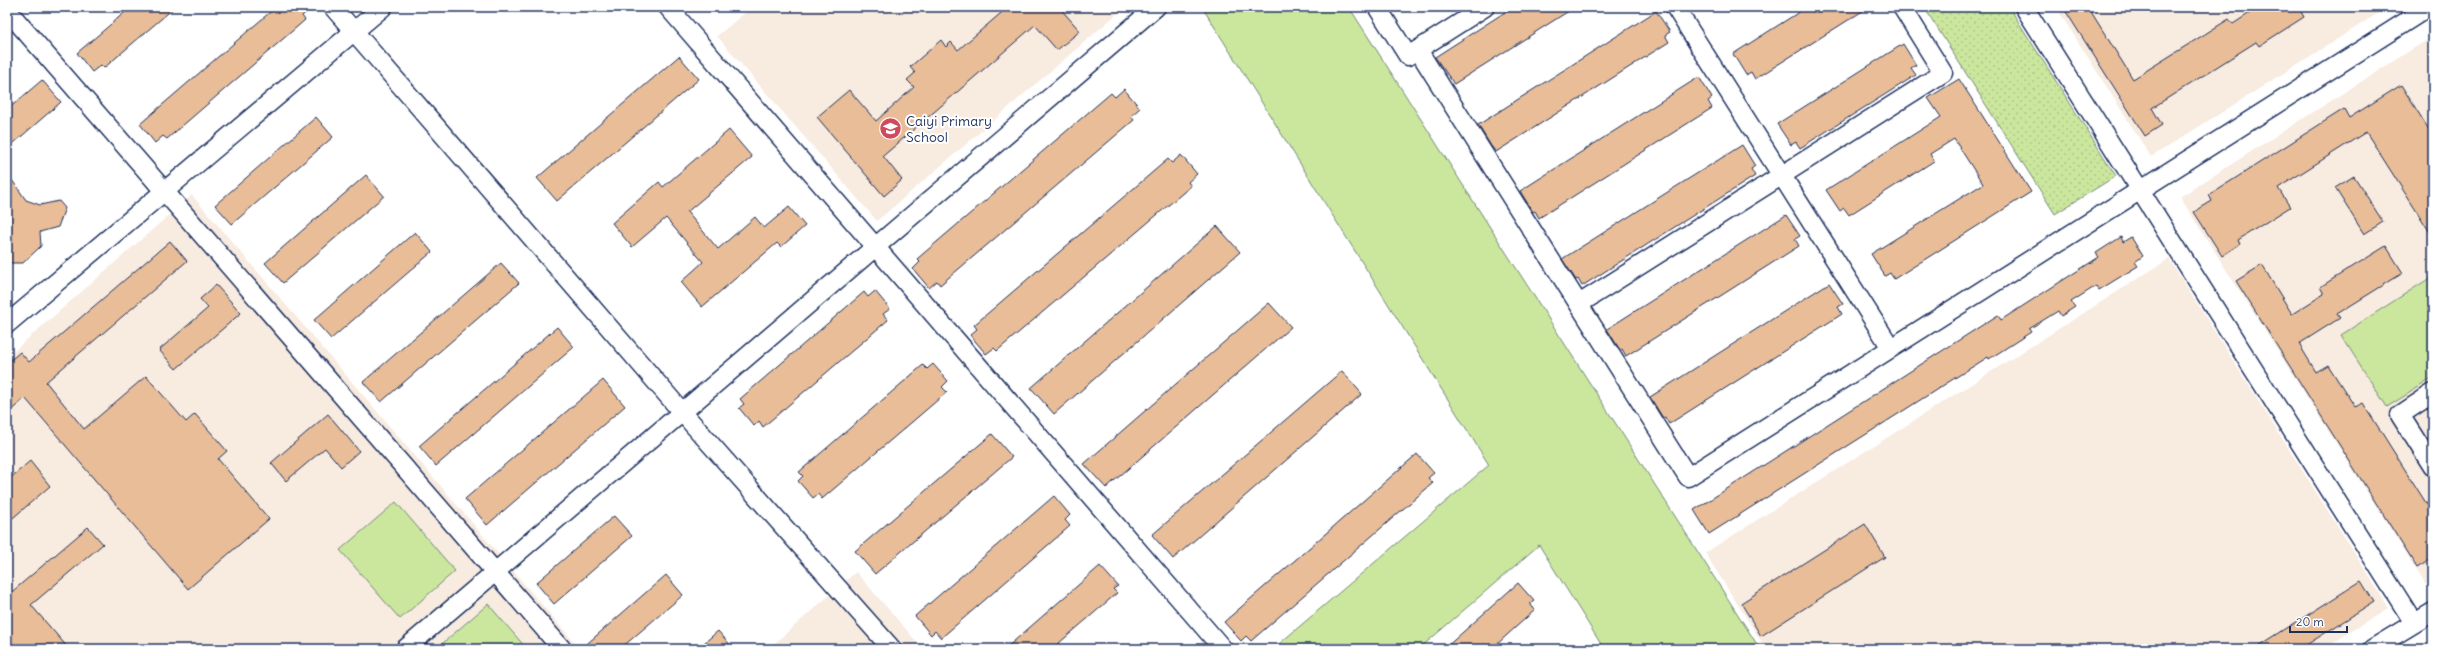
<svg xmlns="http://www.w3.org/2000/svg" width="2440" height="656" font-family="Delius,sans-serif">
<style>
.built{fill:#f8ebe0}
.grass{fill:#cbe69d;stroke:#738a7e}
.garden{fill:url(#garden-dots);stroke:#738a7e}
.building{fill:#e8bd98;stroke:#1b2f5e}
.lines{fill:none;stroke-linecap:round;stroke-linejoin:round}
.minor-casing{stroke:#1b2f5e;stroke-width:21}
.minor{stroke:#fff;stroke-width:18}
.labels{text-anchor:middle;stroke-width:4;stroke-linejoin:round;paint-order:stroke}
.poi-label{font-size:14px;fill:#1b2f5e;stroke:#fff;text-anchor:start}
</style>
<defs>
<pattern id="garden-dots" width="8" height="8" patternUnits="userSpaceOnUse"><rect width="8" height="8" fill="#cbe69d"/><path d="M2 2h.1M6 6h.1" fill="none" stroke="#aec68a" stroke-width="1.8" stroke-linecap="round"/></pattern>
</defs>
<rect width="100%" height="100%" fill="#fff"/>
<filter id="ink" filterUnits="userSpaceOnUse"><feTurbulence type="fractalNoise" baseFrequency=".025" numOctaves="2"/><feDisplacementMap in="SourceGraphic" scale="8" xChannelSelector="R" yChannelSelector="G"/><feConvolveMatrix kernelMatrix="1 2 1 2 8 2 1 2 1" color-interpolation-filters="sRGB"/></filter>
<g filter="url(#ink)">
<path class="built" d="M752 7H1125L877 221 717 36Z
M2056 7H2388L2151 157Z
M2433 36V580L2426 585 2180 197Z
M192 195 580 649H7V357Z
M2169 259 2389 608 2323 649H1766L1705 553Z
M856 572 923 649H768Z"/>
<path class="grass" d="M1202 7H1349L1760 649H1604L1539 545 1419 649H1273L1489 465Z
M2433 276V378L2387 407 2341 335Z
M396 502 455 571 400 619 340 550Z
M488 604 527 649H436Z"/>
<path class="garden" d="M1924 7H2009L2116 176 2055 214Z"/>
<path class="building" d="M131 7H175L104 68 101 65 92 72 77 53Z
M276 7H312L302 16 305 20 167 139 163 136 155 143 140 124Z
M1008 7H1059L1080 31 1057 50 1035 25 883 156 902 180 884 196 817 117 849 90 876 121 914 87 907 80 915 73 910 67 941 40 946 47 951 42 958 50Z
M1513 7H1575L1454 84 1435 57Z
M1807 7H1869L1755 79 1751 72 1746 75 1733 54Z
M2063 7H2088L2133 79 2229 19 2233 24 2259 7H2298L2304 17 2259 46 2256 42 2152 108 2162 125 2145 136Z
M1656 11 1670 32 1665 35 1669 42 1496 152 1491 146 1478 125Z
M1903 44 1916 65 1911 68 1916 75 1800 148 1796 142 1791 145 1777 124Z
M679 56 699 79 557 201 537 178Z
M1699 77 1712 98 1708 101 1712 108 1539 218 1535 211 1533 212 1520 191Z
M1959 79 2031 192 1894 279 1890 273 1885 276 1871 254 1983 184 1954 139 1930 154 1934 161 1849 215 1844 208 1840 211 1826 190 1941 117 1928 98Z
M42 80 61 102 7 149V110Z
M2401 85 2433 136V237L2366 132 2278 188 2290 207 2238 240 2240 244 2222 256 2194 212 2212 201 2209 195 2344 109 2349 118Z
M1124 89 1140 108 1131 116 1134 120 940 285 937 281 929 288 913 269 920 262 917 259 1111 93 1115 97Z
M316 117 333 137 232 224 215 205Z
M729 130 752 157 687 212 718 249 755 217 764 228 789 207 805 226 781 247 777 243 702 307 681 282 703 262 666 218 632 247 612 223 659 182 663 187Z
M1742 145 1755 166 1751 169 1755 176 1582 286 1578 279 1576 280 1562 259Z
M1181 155 1197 174 1188 182 1191 186 997 351 994 348 986 354 970 335 977 329 974 325 1168 159 1172 163Z
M7 173 26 200 40 205 59 201 65 208 58 227 40 232 41 246 23 263H7Z
M366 175 384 196 283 283 265 263Z
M2354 176 2383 222 2364 234 2335 188Z
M1786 215 1800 236 1795 239 1799 246 1626 356 1622 349 1620 350 1607 329Z
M1217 226 1240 252 1054 414 1031 388Z
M415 232 432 252 331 339 314 320Z
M2121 237 2123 242 2131 237 2143 256 2135 262 2138 266 2099 290 2096 286 2071 302 2075 307 2061 316 2058 311 2029 329 2031 332 1989 359 1988 357 1709 534 1694 510 1998 315 2001 320 2099 257 2096 253Z
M170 241 187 261 46 382 84 429 146 376 186 422 195 414 227 451 218 459 269 519 188 589 25 398 7 414V363L20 352 29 362Z
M2386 246 2403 273 2337 314 2340 318 2299 344 2316 372 2328 365 2355 407 2363 403 2433 514V558L2417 568 2236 281 2262 265 2292 314 2324 294 2320 287Z
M501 263 519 283 381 402 363 382Z
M1829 283 1843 304 1838 307 1842 314 1669 424 1665 417 1663 418 1650 397Z
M216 285 241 313 176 369 159 350 208 308 200 299Z
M875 291 890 309 883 314 888 320 763 427 759 421 754 426 739 408 744 404 740 399 864 292 868 297Z
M1269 303 1291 327 1106 488 1084 464Z
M557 327 574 347 436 466 419 446Z
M933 364 948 381 942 387 947 392 822 499 818 494 813 498 798 481 803 476 799 472 923 365 927 369Z
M1342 371 1362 394 1173 559 1152 535Z
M603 380 625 406 487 525 465 499Z
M328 414 359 451 341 467 325 448 286 481 271 463Z
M992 434 1012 457 875 574 855 551Z
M1417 454 1434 473 1428 478 1433 483 1251 641 1246 636 1241 641 1224 622Z
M30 461 50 486 7 523V481Z
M1054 496 1070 515 1065 520 1070 526 941 638 935 631 931 635 915 616Z
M614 516 632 536 554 604 536 583Z
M1865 524 1885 557 1761 636 1741 603Z
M88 527 103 544 31 605 69 649H7V596Z
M1100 566 1118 586 1113 589 1117 593 1086 620 1052 649H1005Z
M666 575 683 595 620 649H581Z
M2361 581 2374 602 2300 649H2254Z
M1518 583 1534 601 1530 604 1535 610 1507 635 1492 649H1444Z
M718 631 734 649H697Z"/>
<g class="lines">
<defs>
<path id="minor" d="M333 7 682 412 892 649
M668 7 1223 649
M1377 7 1408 56 1485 7
M1675 7 1891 348
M2024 7 2414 623
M7 10 562 649
M1418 50 1688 477 2429 7
M1579 304 1943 73 1902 7
M7 324 383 7
M2433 393 2400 415 2433 467
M405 649 1156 7
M2372 649 2433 612"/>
</defs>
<use href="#minor" class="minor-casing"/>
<use href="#minor" class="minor"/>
</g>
</g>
<defs>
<symbol id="school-disc" viewBox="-11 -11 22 22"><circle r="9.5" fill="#d1495b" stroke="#fff"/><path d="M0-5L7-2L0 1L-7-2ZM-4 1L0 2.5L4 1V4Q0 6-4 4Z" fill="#fff"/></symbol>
</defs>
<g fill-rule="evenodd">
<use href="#school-disc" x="878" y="116" width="25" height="25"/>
</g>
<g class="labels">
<g class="poi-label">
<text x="906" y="126">Caiyi Primary<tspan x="906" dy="16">School</tspan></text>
</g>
</g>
<rect width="2440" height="656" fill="none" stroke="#fff" stroke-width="24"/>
<rect x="12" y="12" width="2416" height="632" fill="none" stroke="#1b2f5e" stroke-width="1.5" filter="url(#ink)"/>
<path d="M2290 626v6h57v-6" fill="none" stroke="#1b2f5e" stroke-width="2"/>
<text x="2296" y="626" font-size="12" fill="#1b2f5e" stroke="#ffffff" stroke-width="3" paint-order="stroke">20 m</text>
</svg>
